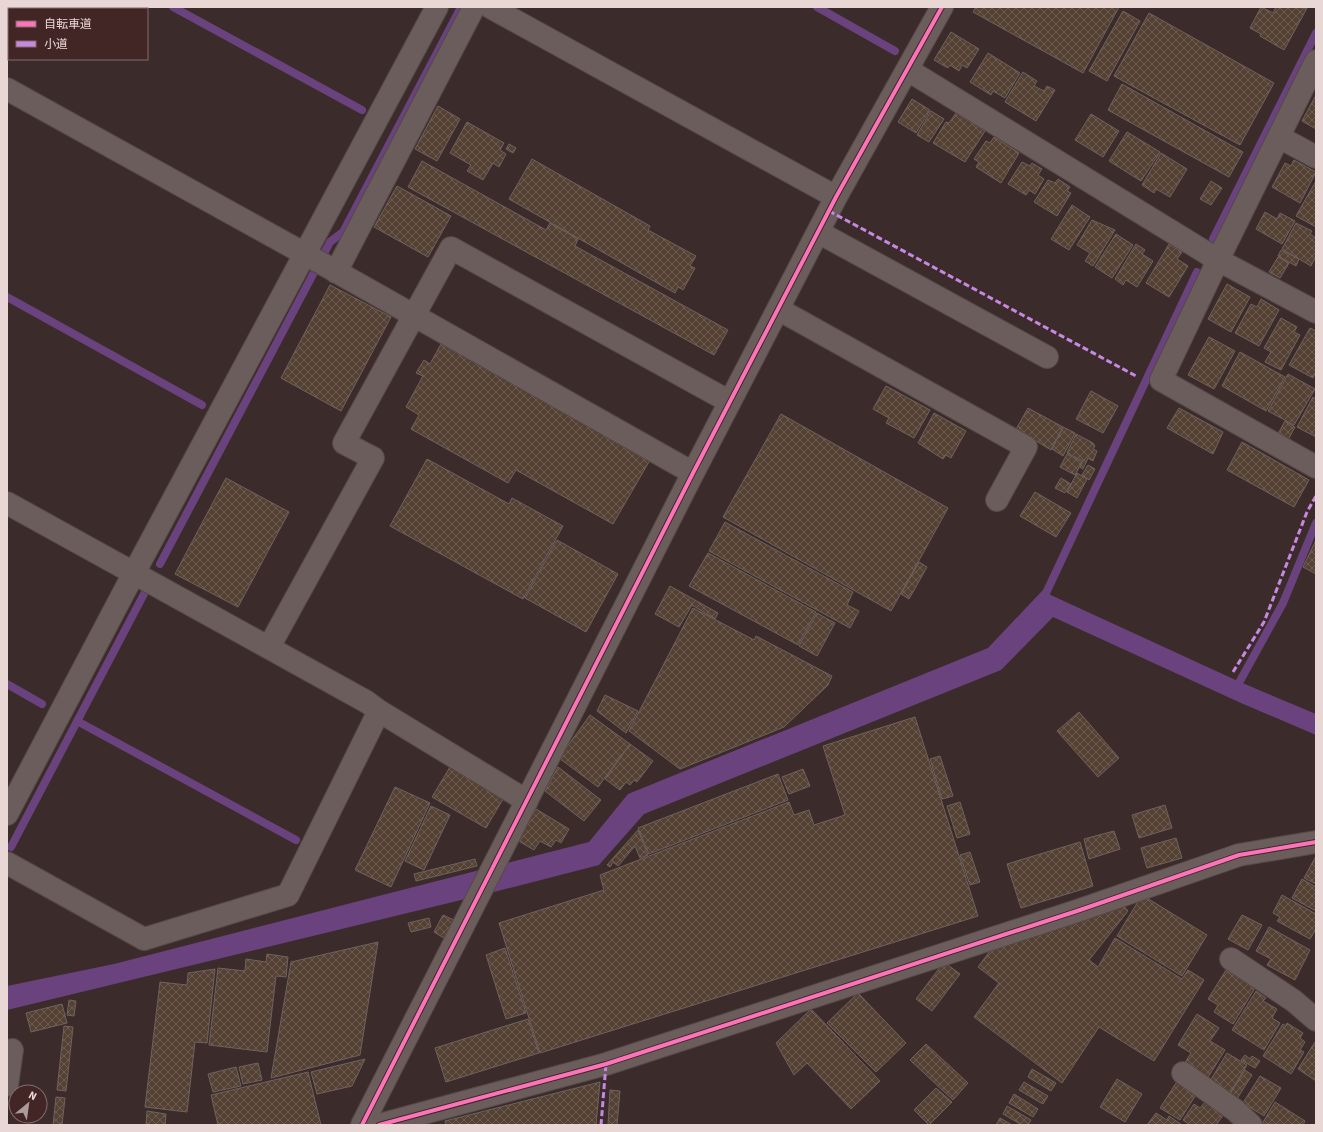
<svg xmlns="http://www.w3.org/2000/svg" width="1323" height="1132" font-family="'Source Sans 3','Noto Sans JP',sans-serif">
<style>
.water{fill:#6a437e}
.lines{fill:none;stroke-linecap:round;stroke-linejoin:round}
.stream{stroke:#6a437e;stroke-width:8}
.building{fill:url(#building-cross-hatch);stroke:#6e625f}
.minor-casing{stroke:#554847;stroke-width:24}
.minor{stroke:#6a5d5c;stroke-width:22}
.quiet{stroke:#c787e3;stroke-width:3;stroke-dasharray:6 3;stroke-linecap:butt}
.cycleway-casing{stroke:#412625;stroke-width:6}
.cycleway{stroke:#fb73b8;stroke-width:4}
</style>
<defs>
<pattern id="building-cross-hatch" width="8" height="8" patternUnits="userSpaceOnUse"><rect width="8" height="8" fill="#544134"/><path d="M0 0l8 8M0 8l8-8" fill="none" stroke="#6d5c50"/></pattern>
</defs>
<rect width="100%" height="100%" fill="#3b2c2b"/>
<path class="water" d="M1042 591 1240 682 1316 714V735L1241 703 1053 617 1001 670 644 814 599 865 490 893 7 1010V986L114 964 589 842 628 794 988 648Z"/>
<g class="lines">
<path class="stream" d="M173 7 362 110
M817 7 895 51
M1213 239 1316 33
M7 297 202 405
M160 564 330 242 343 232 460 9
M1044 603 1046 593 1197 272
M7 684 42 704
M1235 690 1283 603 1316 523
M77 721 296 840
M11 847 145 592"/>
</g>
<path class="building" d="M976 7H1119L1083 73 973 12Z
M1261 7 1273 13 1276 7 1307 8 1284 50 1260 36 1261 34 1250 28Z
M1123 11 1140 21 1107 81 1089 71Z
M1149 13 1274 83 1240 145 1114 76Z
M951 32 979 49 967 68 962 65 959 71 950 65 948 68 934 60Z
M988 53 1020 73 1005 98 993 91 991 95 970 82Z
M1023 72 1037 81 1034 86 1044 91 1047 86 1055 90 1036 121 1005 102Z
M1122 84 1243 152 1229 177 1108 110Z
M1316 95V129L1302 121Z
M912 99 930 110 916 133 898 122Z
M438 106 460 119 437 161 415 149Z
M931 111 944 119 929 142 917 135Z
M956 113 985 131 965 162 933 143 946 122 949 123Z
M1091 114 1119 131 1103 157 1075 140Z
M467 122 504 143 500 150 506 154 499 167 493 163 483 180 467 171 471 165 450 153Z
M1127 132 1160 152 1141 181 1109 161Z
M994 137 1019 153 1001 183 976 167 979 162 974 159 986 141 990 143Z
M509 144 516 148 513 153 506 149Z
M1161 153 1187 169 1170 197 1156 189 1154 193 1142 185Z
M532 159 650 226 648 230 696 256 690 266 695 268 683 290 678 287 675 293 509 199Z
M1294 160 1316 172 1300 203 1272 187 1285 163 1291 166Z
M422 161 546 230 550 223 578 239 575 246 728 330 714 355 408 187Z
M1022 162 1030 166 1032 163 1042 169 1038 175 1044 179 1035 194 1029 190 1026 195 1008 184Z
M1058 179 1070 187 1067 191 1071 193 1057 216 1034 202 1048 180 1055 183Z
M1211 181 1222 188 1211 205 1200 199Z
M1316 181V227L1296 216Z
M397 186 451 216 428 257 374 227Z
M1072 205 1090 217 1069 250 1051 239Z
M1265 212 1277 219 1280 213 1295 221 1282 244 1256 229Z
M1092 220 1115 230 1093 266 1085 261 1090 253 1077 245Z
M1296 223 1312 231 1310 234 1316 238V256L1311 266 1282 249Z
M1116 234 1133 245 1112 278 1095 267Z
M1136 244 1145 250 1142 254 1153 261 1137 287 1126 280 1123 285 1115 279Z
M1169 244 1182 252 1177 259 1188 266 1169 297 1146 283Z
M1281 250 1299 259 1296 266 1278 256Z
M1278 257 1289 263 1280 278 1269 272Z
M1227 284 1250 297 1231 332 1208 319Z
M330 285 391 317 341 411 281 378Z
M1261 299 1279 310 1259 346 1235 333 1251 304 1257 307Z
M1281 318 1297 327 1294 332 1300 335 1281 370 1265 362 1271 352 1264 348Z
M1310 328 1316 331V372L1313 378 1289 365Z
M1209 337 1235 351 1214 389 1188 375Z
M441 344 650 460 613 524 516 470 508 483 411 429 419 415 406 407 423 376 416 373 424 360 430 364Z
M1240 352 1285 377 1266 411 1222 386Z
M1288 374 1315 389 1294 425 1268 411Z
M886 386 930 410 914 438 886 423 889 418 873 409Z
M1091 391 1118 406 1103 433 1076 419Z
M1313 397 1316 399V437L1297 427Z
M1028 408 1063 427 1051 450 1023 433 1015 431Z
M1179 408 1223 432 1213 454 1167 428Z
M934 413 966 431 951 458 946 455 943 459 918 443Z
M781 414 948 508 891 611 723 517Z
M1285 421 1295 427 1288 440 1278 434Z
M1063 427 1075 433 1063 456 1052 449Z
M1076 434 1093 443 1095 446 1093 449 1097 451 1093 461 1088 458 1083 469 1080 467 1083 461 1067 453Z
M1242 442 1309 480 1294 507 1227 470Z
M1067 454 1082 462 1075 475 1060 467Z
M427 459 509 504 512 498 563 526 523 599 390 526Z
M1088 465 1095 469 1089 480 1082 475Z
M1077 473 1087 479 1077 498 1067 492Z
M226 478 289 512 238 607 175 574Z
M1061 478 1071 484 1065 493 1055 488Z
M1035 492 1071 513 1056 537 1020 516Z
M725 522 853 592 847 605 859 611 850 628 709 551Z
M557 540 618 574 586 632 525 598Z
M1316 540V574L1303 567Z
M708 553 816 612 798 645 689 586Z
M919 562 927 567 909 599 901 594Z
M670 586 718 613 715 619 692 605 679 627 655 614Z
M693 608 754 640 756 636 832 676 828 685 784 727 680 769 629 731Z
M817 613 835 623 817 656 799 646Z
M605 695 638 711 626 733 597 711Z
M1079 712 1119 758 1098 777 1057 731Z
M590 715 630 744 598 787 559 758Z
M915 717 978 916 540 1053 499 923 604 890 600 875 789 802 794 815 809 810 814 825 845 815 823 746Z
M630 744 653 761 637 782 634 780 630 785 626 782 620 790 605 779Z
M940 756 953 796 942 799 930 759Z
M450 767 503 799 486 828 432 797Z
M558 767 601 800 584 821 545 791Z
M803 769 810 786 789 794 782 777Z
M778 774 788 800 649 854 638 828Z
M395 787 430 803 391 887 355 870Z
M960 802 970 834 957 838 947 806Z
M1165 805 1172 828 1139 838 1132 815Z
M431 806 450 815 424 870 405 861Z
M536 809 569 829 561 843 556 840 551 847 540 841 534 850 517 840Z
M638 830 648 855 640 858 635 846 618 866 613 862 610 867 607 865Z
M1114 831 1120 849 1089 859 1084 839Z
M1176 838 1182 858 1147 868 1141 848Z
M1080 842 1093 886 1021 908 1007 864Z
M970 852 980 882 970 885 960 855Z
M1316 856V884L1304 878Z
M475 859 477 866 416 881 414 874Z
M1302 879 1316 887V911L1292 898Z
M1142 895 1207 935 1182 976 1117 936Z
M1282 895 1316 914V929L1310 939 1277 921 1280 917 1273 913Z
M1123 905 1128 911 1089 960 1098 967 1115 938 1182 979 1188 970 1204 980 1154 1061 1099 1027 1062 1083 974 1017 999 983 978 967 990 951Z
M443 915 454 920 444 938 434 932Z
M1242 915 1262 925 1248 950 1228 939Z
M429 918 431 927 411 932 408 923Z
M1269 927 1310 950 1295 980 1267 965 1271 959 1256 951Z
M378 942 360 1055 271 1078 291 962Z
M505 948 526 1013 506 1019 486 955Z
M267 954 288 957 286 977 276 976 267 1052 209 1045 218 968 245 971 246 959 266 962Z
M944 962 960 974 932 1011 916 999Z
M215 969 207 1043 195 1042 187 1112 145 1107 160 982 187 985 188 973Z
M1226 970 1255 988 1233 1024 1214 1012 1218 1005 1208 999Z
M1256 991 1266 998 1263 1001 1277 1009 1272 1018 1280 1023 1264 1050 1232 1030Z
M858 993 906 1043 876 1072 827 1023Z
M69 1000 76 1001 74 1016 67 1015Z
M62 1004 67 1023 31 1032 26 1013Z
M811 1009 880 1081 851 1109 807 1063 794 1075 776 1043Z
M1197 1014 1219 1028 1210 1041 1225 1050 1207 1079 1184 1064 1191 1053 1178 1045Z
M528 1019 539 1053 446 1082 435 1048Z
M1287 1023 1303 1033 1300 1038 1305 1042 1300 1050 1304 1052 1291 1074 1263 1056 1283 1024 1286 1026Z
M64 1026 73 1027 66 1091 57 1090Z
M1315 1042 1316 1043V1081L1298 1069Z
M926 1044 968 1083 953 1100 910 1060Z
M1227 1053 1247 1065 1230 1093 1210 1081Z
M1245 1055 1250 1059 1252 1056 1260 1061 1255 1068 1241 1060Z
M365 1059 352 1086 317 1094 311 1072Z
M258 1063 262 1080 243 1084 239 1067Z
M236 1067 241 1086 213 1092 208 1074Z
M1032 1069 1056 1083 1051 1091 1028 1077Z
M1245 1070 1252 1075 1235 1102 1228 1097Z
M308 1072 321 1125H218L211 1095Z
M1260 1076 1281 1088 1264 1116 1243 1103Z
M1117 1079 1142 1094 1125 1122 1100 1107Z
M1178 1080 1197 1093 1180 1120 1160 1108Z
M600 1082 596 1125H446L445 1121Z
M1024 1082 1048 1096 1043 1104 1019 1090Z
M936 1088 952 1102 929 1125 914 1110Z
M610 1090 620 1091 617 1125H608Z
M1014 1094 1038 1109 1033 1117 1009 1103Z
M56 1097 65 1098 62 1125H53Z
M1207 1100 1225 1113 1216 1125H1190L1183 1120 1194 1104 1200 1108Z
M1275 1102 1305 1121 1303 1125 1262 1124Z
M1007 1106 1031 1120 1028 1125H1022L1003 1114Z
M147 1111 166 1114 165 1125H146Z
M1156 1113 1167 1120 1169 1116 1182 1125H1147Z
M1000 1118 1012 1125H996Z"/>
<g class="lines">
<defs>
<path id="minor" d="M490 7 836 197
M1316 61 1218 260 1161 380 1316 467
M908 70 1218 260 1316 312
M7 89 305 254 693 473
M1279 137 1316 157
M818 232 1047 357
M336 272 474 7
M778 309 1026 447 997 500
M7 503 367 702 379 711 527 801
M269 647 373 458 344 443 451 248 730 402
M7 814 134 573 437 7
M7 863 144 939 288 895 379 711
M1231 959 1294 1001 1316 1020
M1183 1073 1235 1110 1251 1125
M7 1085 12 1050
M362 1125 693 473 836 197 942 7
M379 1125 606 1064 1077 911 1239 855 1316 842"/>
</defs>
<use href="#minor" class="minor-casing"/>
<use href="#minor" class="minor"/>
<path class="quiet" d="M829 211 1136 376
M1233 672 1264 622 1307 512 1316 496
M601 1125 606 1064"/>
<defs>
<path id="cycleway" d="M362 1125 693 473 836 197 942 7
M379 1125 606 1064 1077 911 1239 855 1316 842"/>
</defs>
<use href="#cycleway" class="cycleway-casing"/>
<use href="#cycleway" class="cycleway"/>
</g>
<rect width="1323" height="1132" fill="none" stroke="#e9d7d5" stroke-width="16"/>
<rect x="8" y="8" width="140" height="52" fill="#412625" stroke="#846d6b"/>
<rect x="16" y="21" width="20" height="6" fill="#fb73b8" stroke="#846d6b"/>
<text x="44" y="28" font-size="12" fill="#e9d7d5">自転車道</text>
<rect x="16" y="41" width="20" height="6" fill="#c787e3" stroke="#846d6b"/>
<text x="44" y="48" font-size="12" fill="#e9d7d5">小道</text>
<g transform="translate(28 1104) rotate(29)"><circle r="19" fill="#412625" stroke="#846d6b"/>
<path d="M0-3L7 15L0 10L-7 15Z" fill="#ac9b9a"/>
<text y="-6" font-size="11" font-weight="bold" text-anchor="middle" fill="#e9d7d5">N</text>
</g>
</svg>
